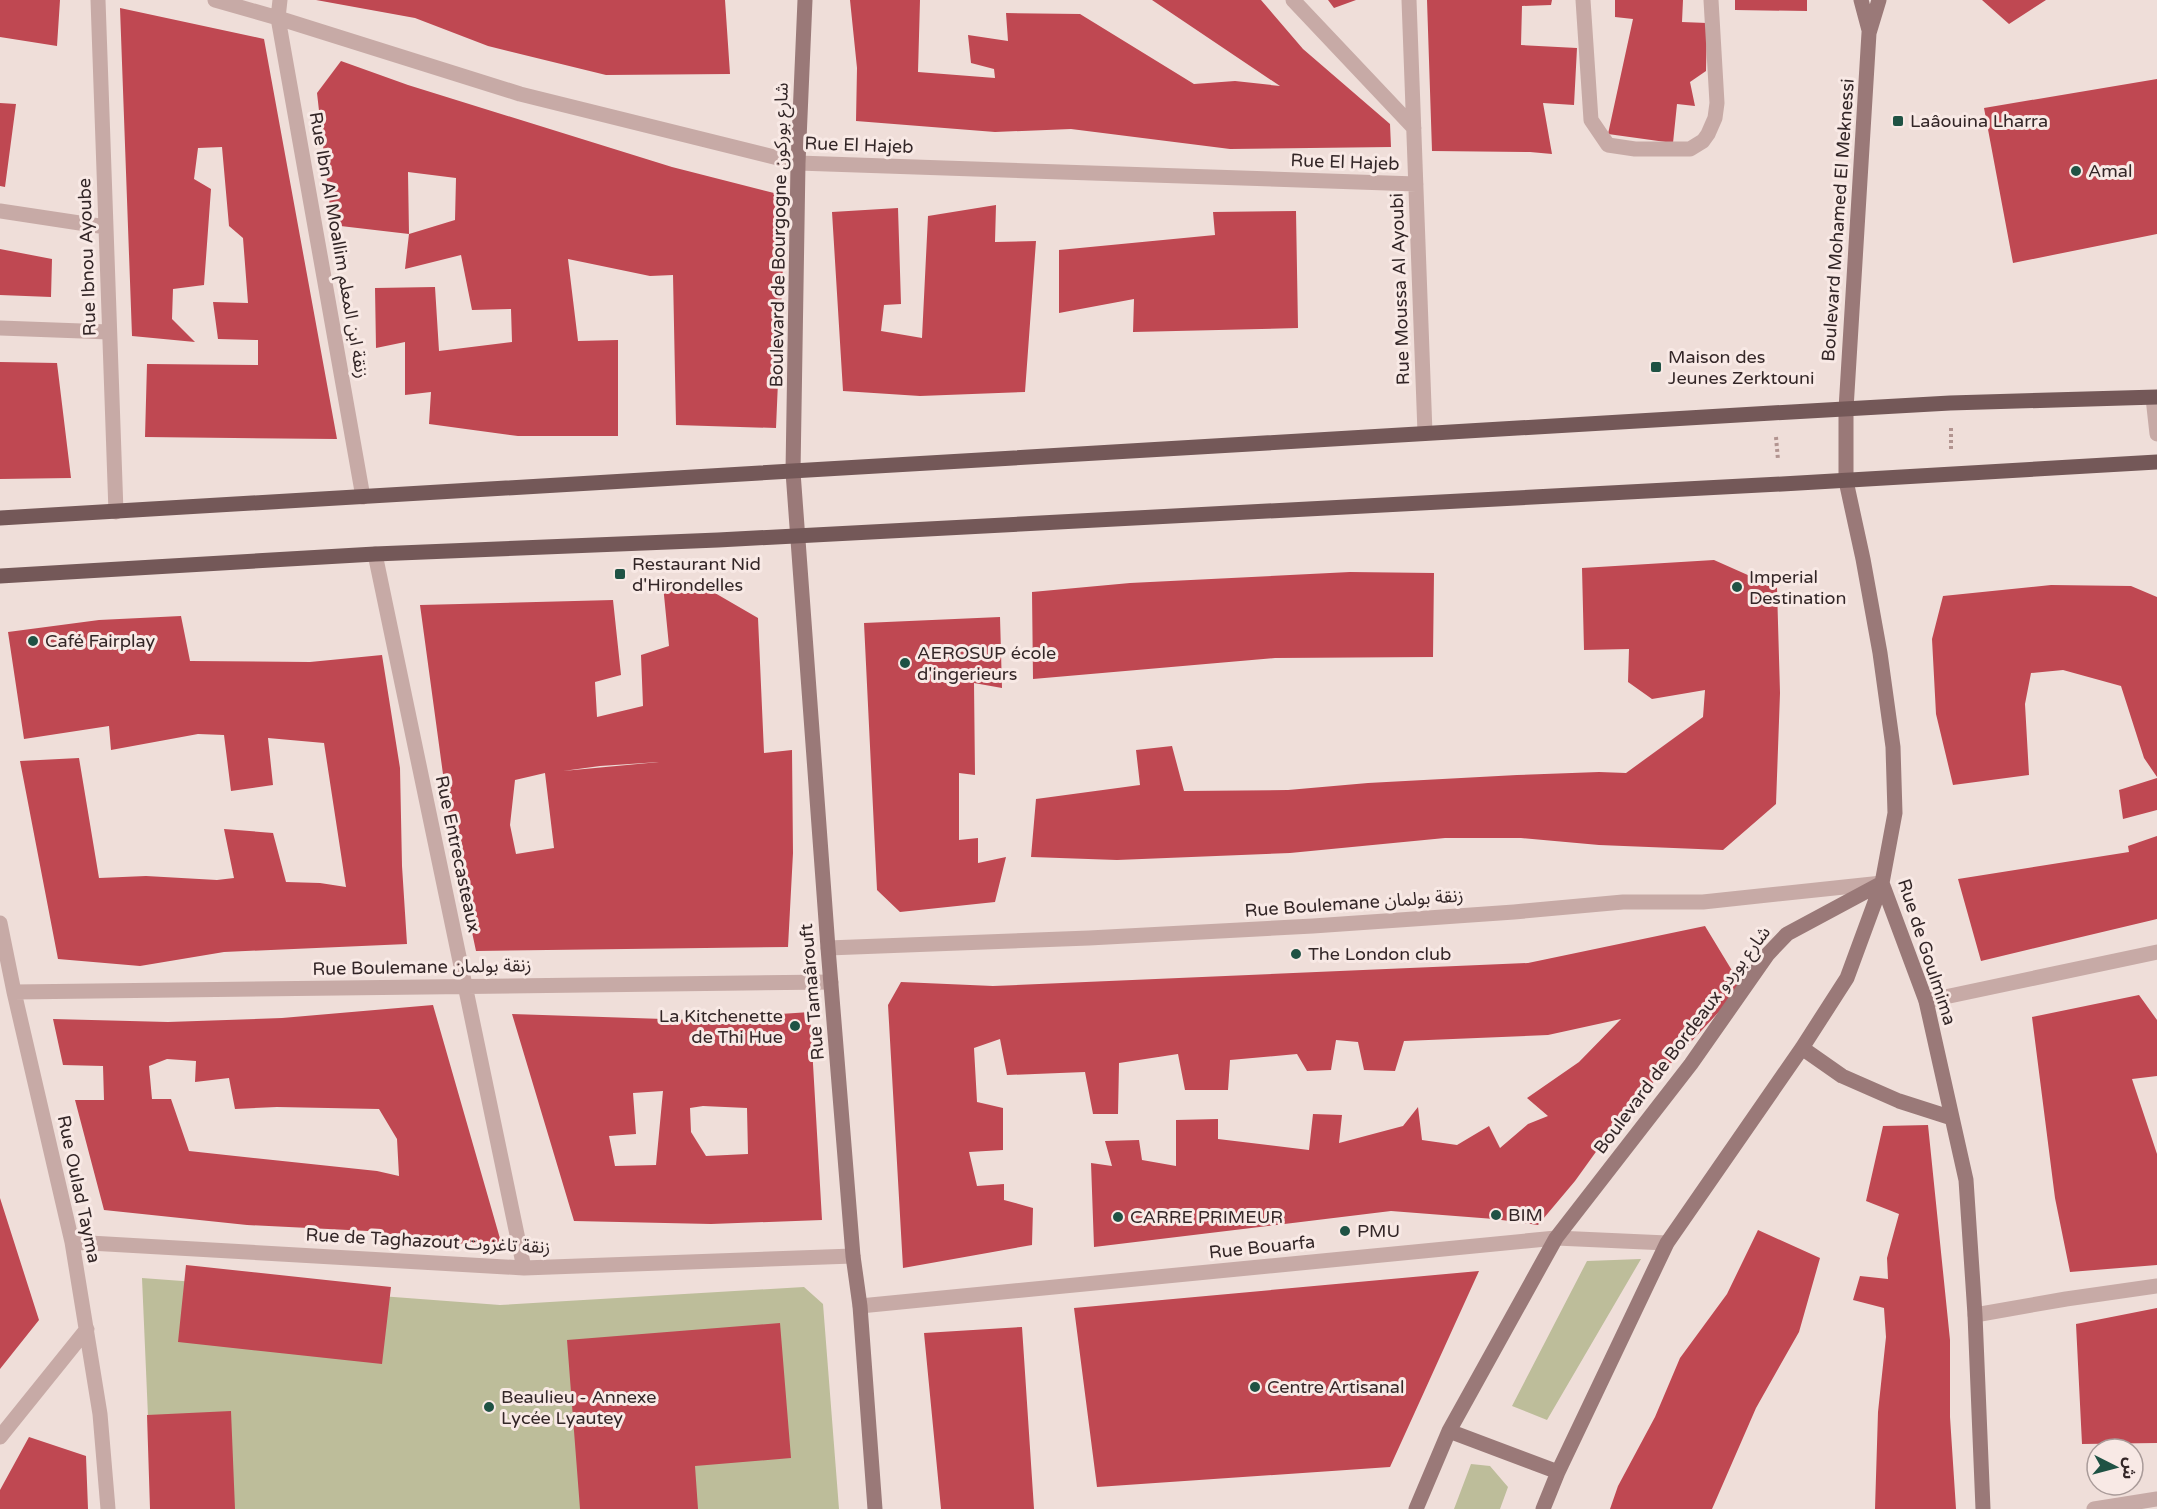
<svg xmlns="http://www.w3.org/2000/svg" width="2157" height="1509" font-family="'Varela Round','Noto Sans Arabic',sans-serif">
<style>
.green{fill:#bdbd9a}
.building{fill:#bf4852;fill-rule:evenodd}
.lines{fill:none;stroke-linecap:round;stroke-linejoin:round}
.path{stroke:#b29490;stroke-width:4;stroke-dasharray:3 3;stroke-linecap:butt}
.lane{stroke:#c7aaa6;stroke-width:15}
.street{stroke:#c7aaa6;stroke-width:15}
.secondary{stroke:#9a7978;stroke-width:15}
.primary{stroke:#745858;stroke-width:15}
.poi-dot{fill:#1f5244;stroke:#f8e9e5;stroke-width:2}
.labels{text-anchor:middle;stroke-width:6;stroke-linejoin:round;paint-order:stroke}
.poi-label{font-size:18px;fill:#332627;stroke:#f8e9e5;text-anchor:start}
.street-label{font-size:18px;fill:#332627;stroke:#f8e9e5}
</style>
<rect width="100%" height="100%" fill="#efded9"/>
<path class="green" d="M1641 1259 1547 1420 1512 1406 1587 1261Z
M142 1278 500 1305 804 1287 823 1304 839 1509H152Z
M1471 1464 1490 1466 1508 1487 1500 1509H1454Z"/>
<path class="building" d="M0 0H60L57 46 0 37Z
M316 0H725L730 74 606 75 488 46 415 18Z
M850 0H920L918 72 995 78 994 69 971 63 968 35 1008 41 1006 13 1080 14 1194 84 1235 81 1280 86 1152 0H1261L1303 49 1390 124 1391 147 1230 149 1071 129 995 132 856 121 857 68Z
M1328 0H1356L1334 8Z
M1427 0H1552L1551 5 1522 6 1521 45 1577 48 1574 105 1543 103 1552 154 1530 152 1432 151Z
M1615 0H1683L1682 22 1707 23 1706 71 1690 82 1695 106 1677 104 1673 143 1608 134 1633 19 1615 17Z
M1735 0H1807V11L1735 10Z
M1982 0H2046L2009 24Z
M120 8 264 39 337 439 145 437 147 364 258 365V340L218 339 213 302 248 303 243 238 229 226 222 147 198 148 194 179 211 189 204 285 173 289 172 319 195 342 132 336Z
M341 61 408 85 672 167 786 196 776 428 676 425 673 275 650 276 568 259 578 341 618 340V436H518L429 424 431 392 405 395V342L376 348 375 288 435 287 439 351 512 342 511 309 472 310 461 255 405 269 409 234 332 225 317 93ZM408 172 456 178 455 220 409 234Z
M2157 79V234L2013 263 1984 108Z
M0 103 16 104 5 187 0 186Z
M996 205 995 242 1036 241 1025 392 920 396 843 391 832 212 898 208 901 304 884 305 881 331 922 338 928 216Z
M1296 211 1298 328 1133 332 1134 299 1059 313V250L1215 235 1213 212Z
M0 249 52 259 51 297 0 295Z
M0 362 57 363 71 478 0 479Z
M1714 560 1777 588 1780 693 1776 804 1723 850 1599 845 1521 838H1445L1290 853 1117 860 1031 857 1036 799 1140 785 1136 750 1172 746 1184 791 1288 790 1368 783 1517 775 1599 772 1626 773 1703 717 1705 690 1652 699 1628 682 1629 649 1584 650 1582 568Z
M1350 572 1434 573 1433 657 1275 658 1033 679 1032 592 1130 583Z
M663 585 708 589 758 618 764 753 792 750 793 853 788 947 476 951 451 833 420 605 613 600 621 675 595 682 597 717 643 706 641 655 669 646ZM659 762 563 771 600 766ZM545 773 554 848 516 854 510 825 515 780Z
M2051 585 2131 586 2157 597V777L2144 758 2121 686 2063 670 2031 673 2025 704 2029 775 1953 785 1936 714 1932 639 1943 596Z
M181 616 190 661 310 662 382 655 400 768 402 866 407 944 224 952 140 966 58 959 20 761 79 758 99 878 146 876 217 880 234 878 224 829 273 833 286 882 320 883 346 887 324 743 268 738 273 785 231 791 224 735 198 734 111 750 109 726 24 739 8 632 99 620Z
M1000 617 1002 688 974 683 975 775 959 773V840L978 838V863L1006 857 995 902 900 912 877 890 864 623Z
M2157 778V810L2123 819 2119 790Z
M2157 836V919L1981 961 1958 879 2129 852 2128 846Z
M1705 926 1742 987 1621 1117 1575 1181 1538 1225 1494 1219 1391 1211 1094 1247 1091 1163 1112 1166 1105 1141 1139 1140 1142 1160 1176 1166V1120L1218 1119V1139L1309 1150 1313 1114 1342 1115 1339 1143 1403 1126 1418 1107 1422 1140 1457 1145 1489 1126 1500 1148 1528 1124 1548 1116 1527 1098 1579 1062 1621 1019 1548 1035 1404 1041 1395 1071 1364 1070 1358 1042 1336 1040 1331 1070 1307 1071 1297 1054 1230 1060 1228 1090H1185L1178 1054 1119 1063 1118 1114H1093L1085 1072 1007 1075 1000 1039 974 1048 977 1102 1003 1108V1150L969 1152 977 1186 1004 1184V1200L1033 1208 1032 1245 903 1268 888 1005 901 982 993 986 1528 963Z
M2139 995 2157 1020V1076L2132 1079 2157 1154V1265L2070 1272 2055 1198 2032 1017Z
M433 1005 503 1249 368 1231 247 1225 104 1210 75 1100H104L103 1066 63 1065 53 1019 168 1022 282 1018ZM167 1059 196 1061 195 1082 229 1078 235 1109 277 1107 379 1109 397 1139 399 1176 377 1171 189 1151 171 1099H152L149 1066Z
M810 1012 822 1220 711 1224 574 1221 512 1014 694 1020ZM663 1091 656 1165 615 1166 609 1136 636 1134 633 1093ZM703 1106 747 1108 748 1154 706 1156 691 1132 690 1108Z
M1928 1125 1950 1340V1417L1956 1509H1875L1878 1412 1886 1337 1884 1308 1853 1300 1860 1276 1888 1279 1887 1258 1899 1214 1866 1201 1883 1126Z
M0 1198 39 1320 0 1369Z
M1758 1230 1820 1258 1799 1332 1756 1408 1712 1509H1610L1618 1486 1655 1417 1680 1358 1727 1294Z
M186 1265 391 1287 382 1364 178 1342Z
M1479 1271 1390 1467 1097 1487 1074 1308Z
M2157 1308V1443L2082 1444 2076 1324Z
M780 1323 791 1458 695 1466 698 1509H580L567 1340Z
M1022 1327 1034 1509H941L924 1333Z
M231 1411 235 1509H150L147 1415Z
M29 1437 86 1456 88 1509H0V1490Z"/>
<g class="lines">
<path class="path" d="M1951 428V450
M1776 437 1778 460"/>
<path class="lane" d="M0 328 109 332"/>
<path class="street" d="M98 0 116 512
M215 0 278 18 520 94 798 163 1416 184
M280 0 278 18 363 497
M1293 0 1414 128
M1409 0 1425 433
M1583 0 1591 120 1608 145 1635 149H1690L1703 141 1708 134 1715 118 1717 103 1711 0
M0 211 106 227
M2153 398 2157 434
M375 554 524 1268
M0 923 14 992 72 1242 100 1414 108 1509
M828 948 1089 938 1313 926 1514 912 1623 902H1703L1882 883
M14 992 831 982
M1926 1001 2157 952
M72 1242 524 1268 853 1256
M860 1306 1556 1238 1667 1243
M1975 1315 2066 1299 2157 1286
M0 1437 87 1329
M2094 1509 2157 1499"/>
<path class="secondary" d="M805 0 798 163 793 472 828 948 853 1256 860 1306 875 1509
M1861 0 1869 30
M1882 883 1926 1001 1966 1180 1975 1315 1983 1509
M1802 1048 1842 1076 1899 1101 1952 1118
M1449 1431 1558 1472
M1416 1509 1449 1431 1556 1238 1691 1064 1768 954 1787 934 1882 883
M1543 1509 1558 1472 1667 1243 1802 1048 1847 978 1882 883 1895 813 1893 747 1880 653 1863 559 1846 481V409L1869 33 1879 0"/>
<path class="primary" d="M0 518 1772 413 1950 403 2157 397
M0 576 375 554 718 540 1782 484 2157 462"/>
</g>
<g class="poi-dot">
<rect x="1892" y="115" width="12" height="12" rx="3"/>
<circle cx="2076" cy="171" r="6"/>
<rect x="1650" y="361" width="12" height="12" rx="3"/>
<rect x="614" y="568" width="12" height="12" rx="3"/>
<circle cx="1737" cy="587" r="6"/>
<circle cx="33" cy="641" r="6"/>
<circle cx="905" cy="663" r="6"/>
<circle cx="1296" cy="954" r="6"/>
<circle cx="795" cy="1026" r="6"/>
<circle cx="1496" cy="1215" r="6"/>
<circle cx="1118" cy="1217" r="6"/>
<circle cx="1345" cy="1231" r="6"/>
<circle cx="1255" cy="1387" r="6"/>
<circle cx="489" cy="1407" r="6"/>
</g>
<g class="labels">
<g class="poi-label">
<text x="1910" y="127">Laâouina Lharra</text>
<text x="2088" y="177">Amal</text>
<text x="1668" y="363">Maison des<tspan x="1668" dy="21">Jeunes Zerktouni</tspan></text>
<text x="632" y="570">Restaurant Nid<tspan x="632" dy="21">d'Hirondelles</tspan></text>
<text x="1749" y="583">Imperial<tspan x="1749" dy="21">Destination</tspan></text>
<text x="45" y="647">Café Fairplay</text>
<text x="917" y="659">AEROSUP école<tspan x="917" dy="21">d'ingerieurs</tspan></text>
<text x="1308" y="960">The London club</text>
<text x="783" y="1022" text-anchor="end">La Kitchenette<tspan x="783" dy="21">de Thi Hue</tspan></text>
<text x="1508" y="1221">BIM</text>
<text x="1130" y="1223">CARRE PRIMEUR</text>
<text x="1357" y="1237">PMU</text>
<text x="1267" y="1393">Centre Artisanal</text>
<text x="501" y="1403">Beaulieu - Annexe<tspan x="501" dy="21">Lycée Lyautey</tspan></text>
</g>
<g class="street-label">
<text transform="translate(859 145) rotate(2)" y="6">Rue El Hajeb</text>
<text transform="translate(1345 162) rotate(2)" y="6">Rue El Hajeb</text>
<text transform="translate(1838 220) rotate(-86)" y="6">Boulevard Mohamed El Meknessi</text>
<text transform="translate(779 235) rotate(-89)" y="6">Boulevard de Bourgogne شارع بوركون</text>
<text transform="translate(339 245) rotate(80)" y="6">Rue Ibn Al Moallim زنقة ابن المعلم</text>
<text transform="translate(87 257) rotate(-92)" y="6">Rue Ibnou Ayoube</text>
<text transform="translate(1400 289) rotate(-92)" y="6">Rue Moussa Al Ayoubi</text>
<text transform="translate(458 854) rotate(78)" y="6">Rue Entrecasteaux</text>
<text transform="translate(1354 903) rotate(-4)" y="6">Rue Boulemane زنقة بولمان</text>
<text transform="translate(1927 952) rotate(72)" y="6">Rue de Goulmima</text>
<text transform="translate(422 967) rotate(-1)" y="6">Rue Boulemane زنقة بولمان</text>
<text transform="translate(812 992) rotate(-95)" y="6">Rue Tamaârouft</text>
<text transform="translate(1682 1040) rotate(-53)" y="6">Boulevard de Bordeaux شارع بوردو</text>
<text transform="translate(79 1189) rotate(78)" y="6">Rue Oulad Tayma</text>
<text transform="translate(428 1241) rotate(3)" y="6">Rue de Taghazout زنقة تاغزوت</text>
<text transform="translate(1262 1247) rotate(-6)" y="6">Rue Bouarfa</text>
</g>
</g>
<g transform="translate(2115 1467) rotate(96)"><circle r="28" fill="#f8e9e5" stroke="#a99b99" stroke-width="1.5"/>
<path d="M0-4.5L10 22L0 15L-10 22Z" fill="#1f5244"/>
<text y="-9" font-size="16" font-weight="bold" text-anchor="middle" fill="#332627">ش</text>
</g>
</svg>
